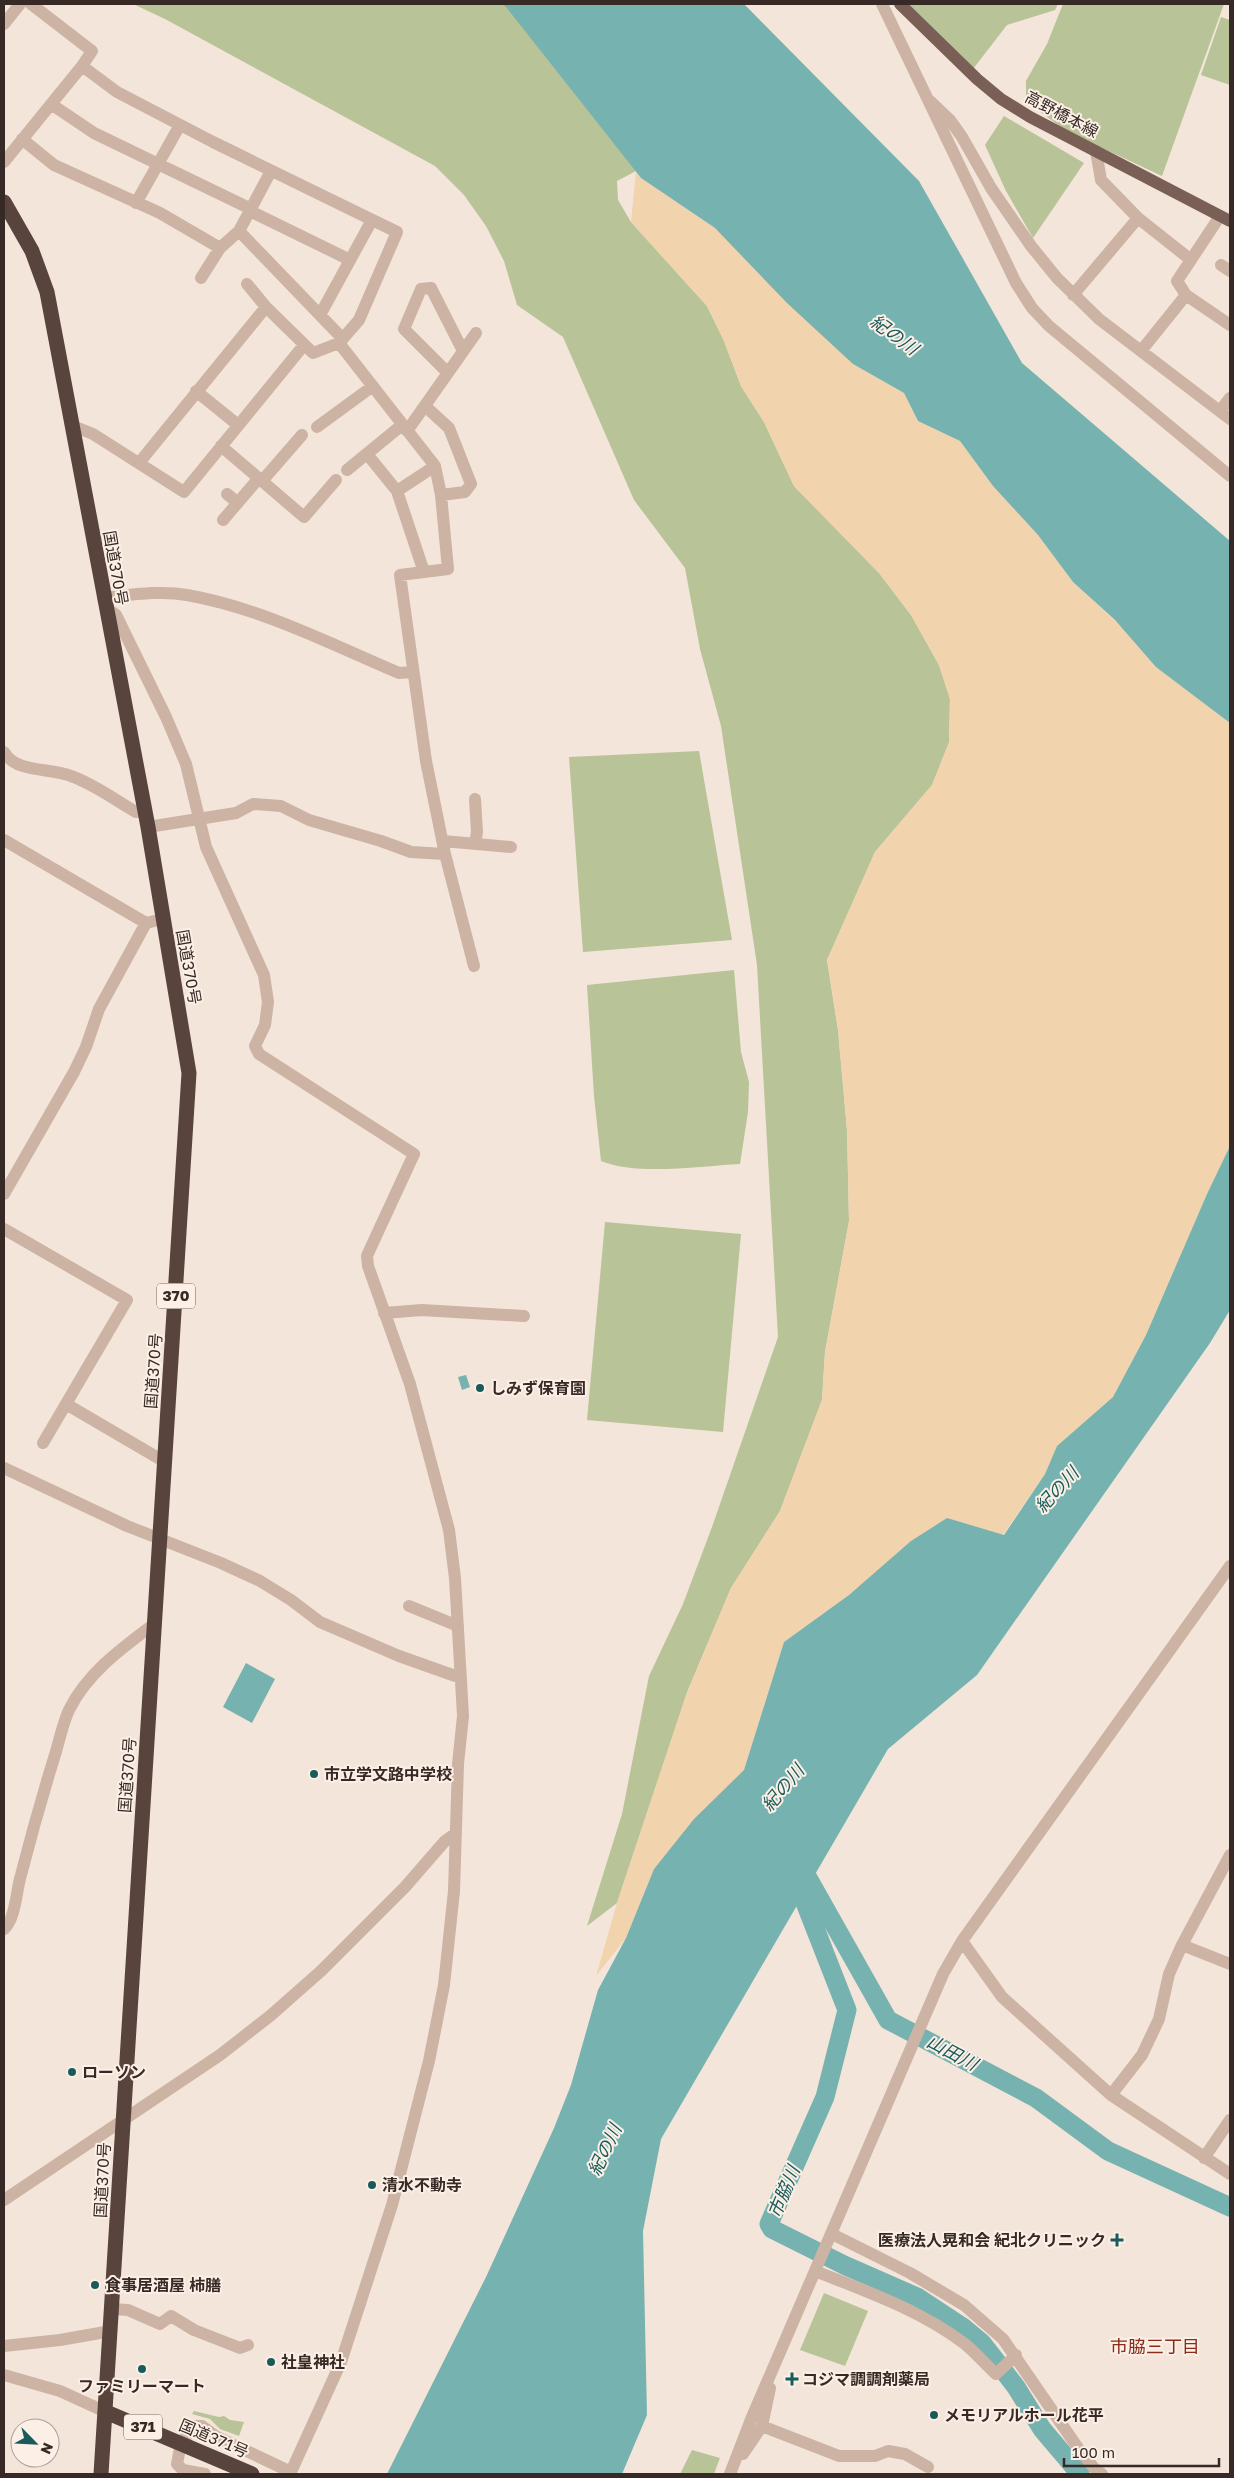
<svg xmlns="http://www.w3.org/2000/svg" width="1234" height="2478" font-family="'Golos Text','Noto Sans JP',sans-serif">
<style>
.green{fill:#b8c398}
.sand{fill:#f1d4ad}
.water{fill:#76b2b0}
.lines{fill:none;stroke-linecap:round;stroke-linejoin:round}
.river{stroke:#76b2b0;stroke-width:19}
.minor{stroke:#ccb3a4;stroke-width:12}
.major{stroke:#7a5f56;stroke-width:12}
.highway{stroke:#59433d;stroke-width:15}
.poi-dot{fill:#195b5a;stroke:#fbefe6;stroke-width:2}
.labels{text-anchor:middle;stroke-width:4;stroke-linejoin:round;paint-order:stroke}
.shield{fill:#fbefe6;stroke:#726560;stroke-width:1}
.shield-label{font-size:15px;font-weight:bold;fill:#372a26}
.street-label{font-size:16px;fill:#372a26;stroke:#fbefe6}
.poi-label{font-size:16px;font-weight:bold;fill:#372a26;stroke:#fbefe6;text-anchor:start}
.water-label{font-size:18px;font-style:italic;fill:#195b5a;stroke:#fbefe6}
.neighbourhood-label{font-size:18px;fill:#8b2b1a;stroke:#fbefe6}
</style>
<rect width="100%" height="100%" fill="#f3e5d9"/>
<path class="green" d="M133 4H502L506 6 636 171 617 181 618 200 631 222 707 306 724 341 741 386 764 422 794 486 879 573 911 615 939 665 950 699 949 743 932 785 875 852 827 960 838 1030 847 1130 849 1221 825 1352 822 1400 780 1511 731 1588 688 1690 617 1903 587 1926 622 1814 649 1676 683 1604 712 1527 778 1337 757 965 721 726 700 649 685 568 634 500 563 337 517 305 504 261 486 226 464 195 435 166 165 19Z
M910 4H1058L1055 10 1007 25 973 69 907 6Z
M1063 4H1224L1162 176 1066 131 1026 101V81L1047 44Z
M1221 17 1230 20V85L1201 75Z
M1004 116 1084 163 1033 238 1006 191 985 145Z
M699 751 732 940 583 952 569 757Z
M734 970 741 1052 749 1082 748 1112 740 1164C701 1166 636 1176 601 1161L594 1096 587 985Z
M605 1222 741 1234 723 1432 587 1420Z
M824 2293 868 2311 845 2366 800 2350Z
M194 2411 219 2417 224 2416 230 2420 244 2422 239 2436 220 2429 210 2419 192 2414Z
M692 2450 720 2458 714 2474H680Z"/>
<path class="sand" d="M636 171 641 178 715 228 853 364 904 393 918 421 960 441 993 486 1038 535 1073 582 1201 700 1230 723V1146L1207 1194 1146 1335 1113 1397 1057 1446 1045 1474 1003 1535 849 1595 784 1642 744 1770 695 1819 654 1869 626 1938 596 1976 617 1903 686 1695 731 1588 780 1511 822 1400 825 1352 849 1221 847 1130 838 1030 827 960 875 852 932 785 949 742 950 699 939 665 911 615 879 573 794 486 764 422 741 386 724 341 707 306 631 222Z"/>
<path class="water" d="M502 4H744L919 181 1022 363 1230 541V723L1156 667 1115 620 1073 582 1038 535 993 486 960 441 918 421 904 393 853 364 787 303 715 228 641 178 506 7Z
M1230 1146V1310L1210 1343 977 1675 888 1749 661 2139 643 2231 647 2415 622 2474H387L486 2277 554 2128 571 2085 598 1990 626 1938 654 1869 694 1819 744 1770 784 1642 849 1595 911 1541 947 1518 1004 1535 1045 1474 1057 1446 1113 1397 1146 1335 1207 1194Z
M466 1375 470 1387 462 1390 458 1377Z
M246 1663 275 1679 252 1723 223 1707Z"/>
<g class="lines">
<path class="river" d="M800 1864 888 2020 1036 2098 1108 2151 1230 2207
M793 1872 847 2010 825 2097 769 2224 772 2229 844 2265 917 2297 964 2328 982 2343 993 2357 1016 2387 1042 2429 1080 2474"/>
<path class="minor" d="M882 4 1016 283 1032 308 1049 326 1230 476
M4 24 20 4
M82 66 117 92 213 142 397 232 359 320 339 343 313 353 266 307 247 284
M930 101 950 120 962 137 991 188 1031 246 1057 278 1099 319 1230 419
M51 104 94 133 247 207 254 213 350 260
M22 139 54 165 160 213 220 248
M1096 151 1101 180 1138 218 1191 260
M4 162 82 66 92 51 31 4
M136 203 180 125
M1220 216 1177 281 1186 295 1230 325
M239 231 343 339
M1221 265 1230 271
M201 278 220 248 239 231 271 171
M1073 295 1138 218
M320 315 372 220
M339 343 435 466 441 495 448 569 400 575 426 761 445 854 474 966
M1141 351 1186 295
M448 373 404 329 421 289 431 288 463 351
M196 391 238 425
M425 406 449 428 471 484 465 492 441 495
M1220 411 1230 398
M73 426 93 434 184 492 304 345
M317 427 373 386
M407 431 476 333
M221 446 304 517 336 480
M367 454 397 491 424 572
M139 463 266 307
M347 470 402 425
M262 481 302 435
M397 491 435 466
M227 494 238 503
M223 520 259 478
M103 598C131 595 160 590 187 595 261 608 331 644 399 673L412 672
M106 608 116 615 166 717 186 764 206 847 264 975 268 1002 265 1025 255 1046 259 1054 414 1154 371 1247 367 1256 368 1266 410 1384 449 1530 455 1578 463 1716 458 1764 454 1891 444 1985 429 2061 392 2205 341 2362 290 2474
M4 752C17 774 50 767 71 776 94 784 115 800 136 812L144 811
M475 799 477 832 475 844
M148 827 236 813 253 804 281 806 309 820 381 841 411 852 445 854
M4 840 146 923 163 919
M443 841 511 847
M4 1194 74 1072 86 1047 99 1009 146 923
M4 1229 127 1300 43 1443
M384 1313 422 1310 524 1316
M66 1404 165 1462
M4 1468 127 1526 221 1563 260 1581 291 1600 320 1622 399 1656 461 1678
M409 1606 458 1626
M4 1929C16 1918 16 1891 21 1875 31 1836 42 1797 54 1758 59 1743 62 1725 69 1710 87 1673 122 1648 154 1624
M962 1941 1002 1997 1111 2095 1230 2174
M1182 1945 1230 1964
M1111 2095 1142 2055 1159 2019 1169 1974 1182 1945 1230 1855
M1204 2158 1230 2120
M4 2200 220 2055 270 2016 321 1971 405 1887 445 1841 456 1833
M832 2234 910 2273 964 2305 1003 2339 1078 2448 1094 2468 1102 2474
M815 2271C868 2292 920 2310 965 2344 976 2353 985 2364 996 2374L1016 2355
M112 2309 128 2310 160 2324 171 2316 194 2330 240 2348 248 2345
M4 2346 60 2340 111 2331
M4 2375 60 2391 106 2412
M762 2426 839 2456H875L888 2451 905 2454 928 2467
M743 2454 762 2426 770 2388
M205 2474 183 2470 177 2464 181 2443 194 2426H202L217 2437 291 2472
M730 2474 752 2417 943 1974 962 1941 1230 1566"/>
<path class="major" d="M900 4 977 79 1001 99 1030 117 1230 221"/>
<path class="highway" d="M4 202 32 251 47 292 148 827 189 1073 101 2474
M106 2412 252 2474"/>
</g>
<g class="poi-dot">
<circle cx="480" cy="1388" r="5"/>
<circle cx="314" cy="1774" r="5"/>
<circle cx="72" cy="2072" r="5"/>
<circle cx="372" cy="2185" r="5"/>
<path d="M1114.5 2232.5h5v5h5v5h-5v5h-5v-5h-5v-5h5z"/>
<circle cx="95" cy="2285" r="5"/>
<circle cx="271" cy="2362" r="5"/>
<circle cx="142" cy="2369" r="5"/>
<path d="M789.5 2371.5h5v5h5v5h-5v5h-5v-5h-5v-5h5z"/>
<circle cx="934" cy="2415" r="5"/>
</g>
<g class="labels">
<g class="shield">
<rect x="157" y="1283.5" width="38" height="25" rx="4"/>
<rect x="124" y="2414.5" width="38" height="25" rx="4"/>
</g>
<g class="shield-label">
<text x="176" y="1301">370</text>
<text x="143" y="2432">371</text>
</g>
<g class="street-label">
<text transform="translate(1062 114) rotate(28)" y="6">高野橋本線</text>
<text transform="translate(116 568) rotate(80)" y="6">国道370号</text>
<text transform="translate(189 967) rotate(80)" y="6">国道370号</text>
<text transform="translate(153 1371) rotate(-86)" y="6">国道370号</text>
<text transform="translate(127 1775) rotate(-86)" y="6">国道370号</text>
<text transform="translate(102 2180) rotate(-87)" y="6">国道370号</text>
<text transform="translate(214 2438) rotate(23)" y="6">国道371号</text>
</g>
<g class="poi-label">
<text x="490" y="1394">しみず保育園</text>
<text x="324" y="1780">市立学文路中学校</text>
<text x="82" y="2078">ローソン</text>
<text x="382" y="2191">清水不動寺</text>
<text x="1106" y="2246" text-anchor="end">医療法人晃和会 紀北クリニック</text>
<text x="105" y="2291">食事居酒屋 柿膳</text>
<text x="281" y="2368">社皇神社</text>
<text x="802" y="2385">コジマ調調剤薬局</text>
<text x="142" y="2392" text-anchor="middle">ファミリーマート</text>
<text x="944" y="2421">メモリアルホール花平</text>
</g>
<g class="water-label">
<text transform="translate(894 335) rotate(36)" y="6">紀の川</text>
<text transform="translate(1057 1490) rotate(-47)" y="6">紀の川</text>
<text transform="translate(783 1788) rotate(-50)" y="6">紀の川</text>
<text transform="translate(952 2053) rotate(28)" y="6">山田川</text>
<text transform="translate(605 2150) rotate(-65)" y="6">紀の川</text>
<text transform="translate(784 2192) rotate(-67)" y="6">市脇川</text>
</g>
<g class="neighbourhood-label">
<text x="1155" y="2353">市脇三丁目</text>
</g>
</g>
<rect width="1234" height="2478" fill="none" stroke="#372a26" stroke-width="10"/>
<g transform="translate(35 2443) rotate(114)"><circle r="24" fill="#fbefe6" stroke="#ada099"/>
<path d="M0-4L9 19L0 12L-9 19Z" fill="#195b5a"/>
<text y="-8" font-size="14" font-weight="bold" text-anchor="middle" fill="#372a26">N</text>
</g>
<path d="M1064 2458v8h155v-8" fill="none" stroke="#372a26" stroke-width="2.5"/>
<text x="1072" y="2458" font-size="15" fill="#372a26" stroke="#fbefe6" stroke-width="4" paint-order="stroke">100 m</text>
</svg>
